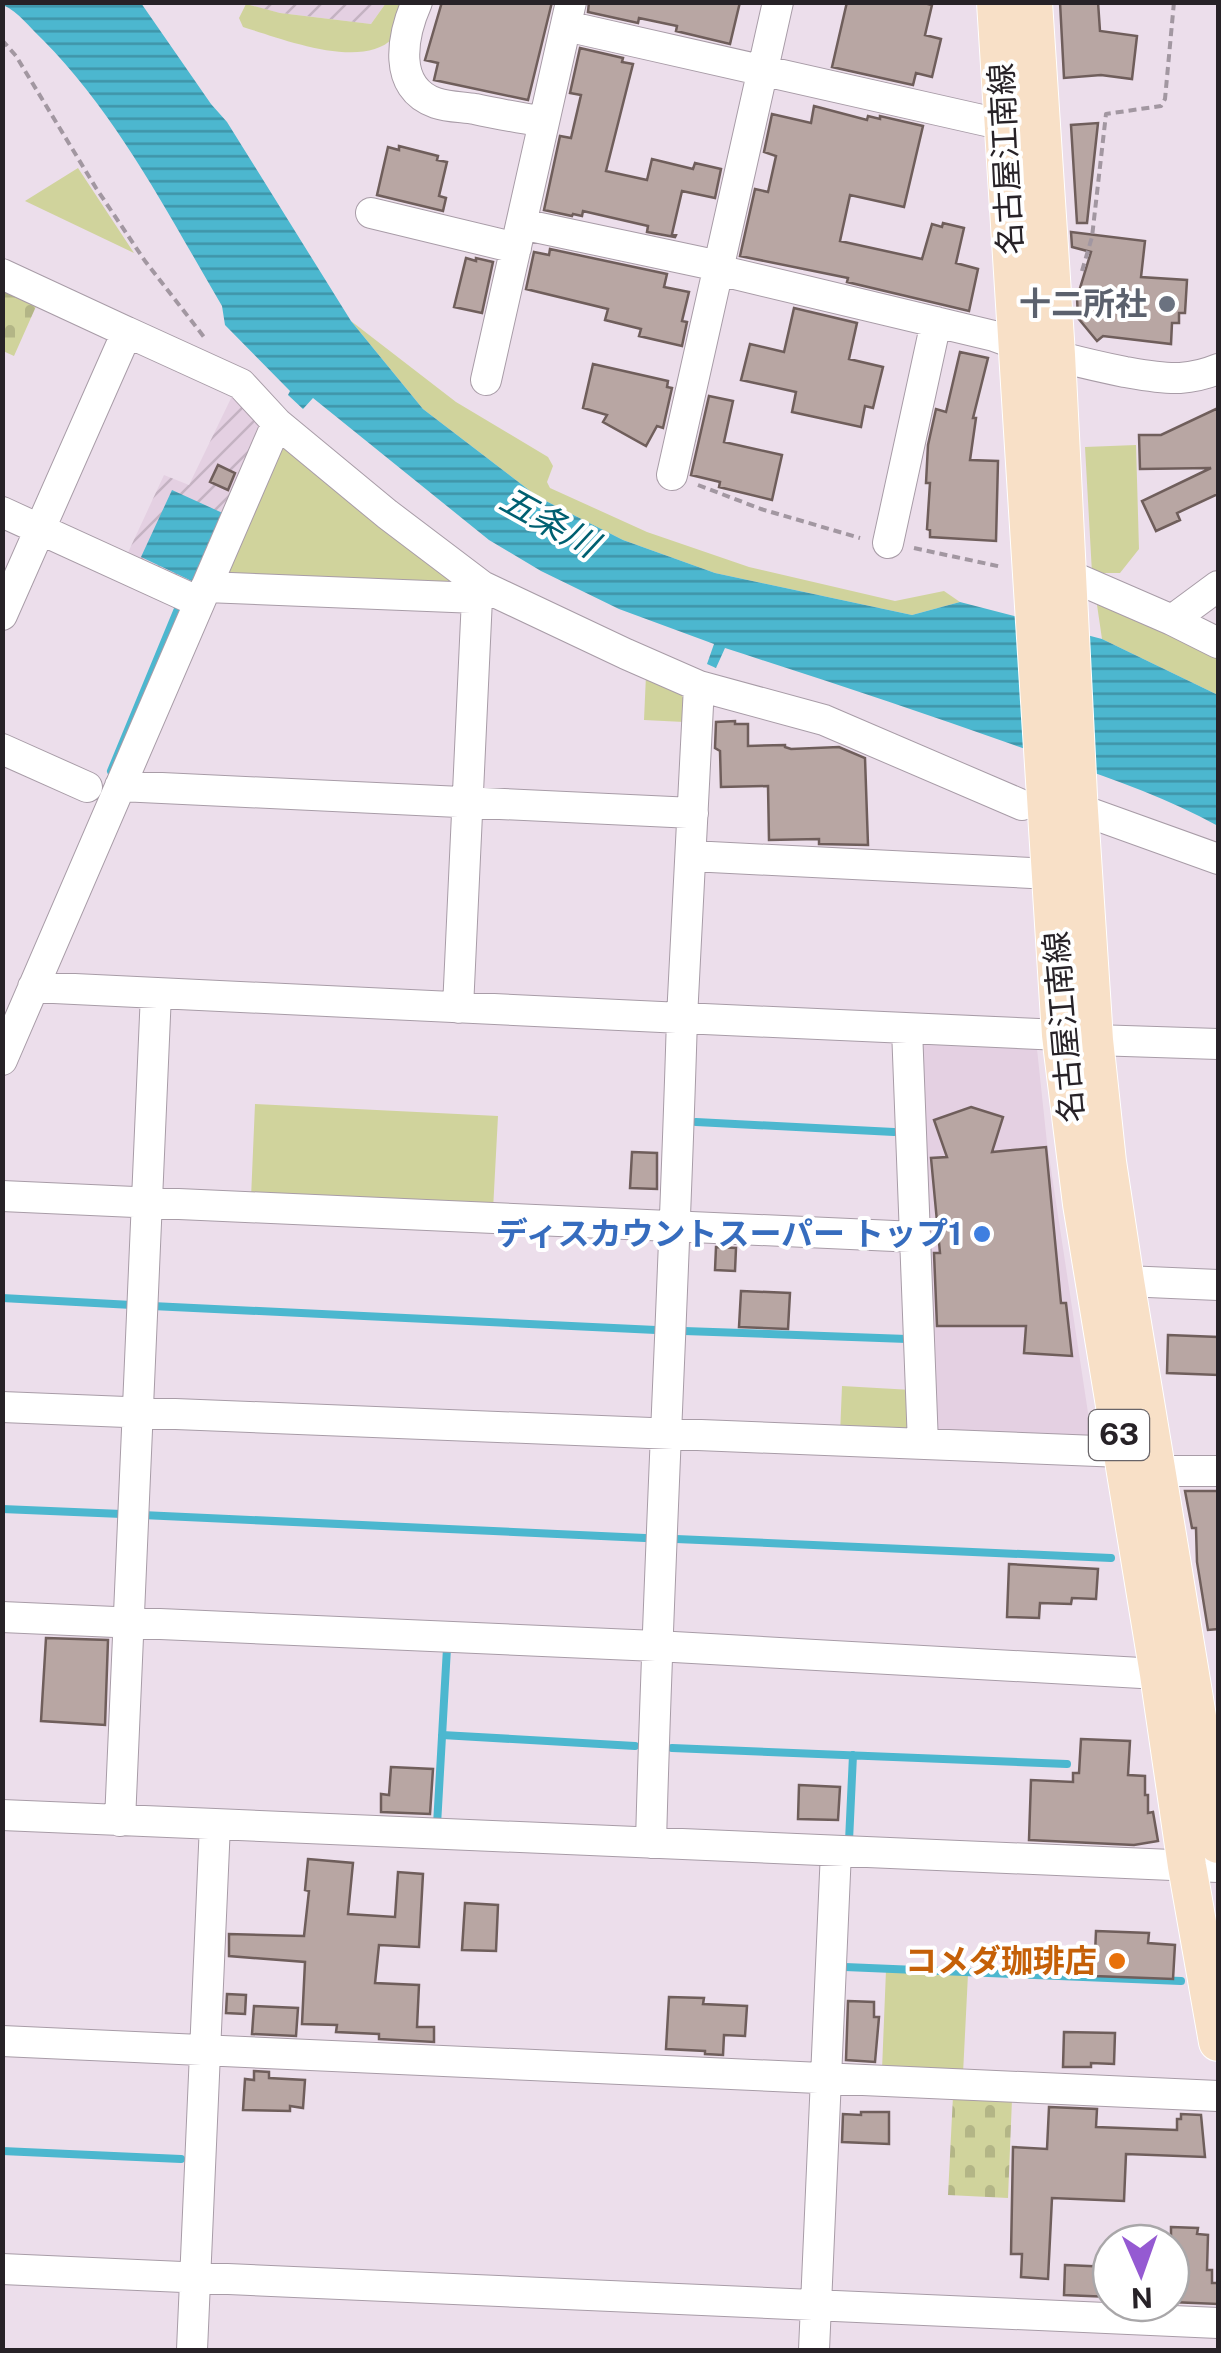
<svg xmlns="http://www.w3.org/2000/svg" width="1221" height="2353" font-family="'Public Sans','Noto Sans JP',sans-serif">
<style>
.built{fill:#e4d0e2}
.industrial{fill:url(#industrial-furrows)}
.grass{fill:#d0d39c}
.cemetery{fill:url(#cemetery-stones)}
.water{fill:url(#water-rules)}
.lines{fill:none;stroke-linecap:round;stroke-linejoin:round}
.stream{stroke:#4cb7cf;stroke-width:8}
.building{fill:#b8a6a3;stroke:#6f5e5b;stroke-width:2.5}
.minor-casing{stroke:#a89ca7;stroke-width:32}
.major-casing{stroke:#fff;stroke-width:40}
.path{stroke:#a297a1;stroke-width:4;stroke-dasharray:8 5;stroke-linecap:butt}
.minor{stroke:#fff;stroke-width:30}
.major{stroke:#f8e0c7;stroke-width:38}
.worship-dot{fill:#6b7280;stroke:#fff;stroke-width:4}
.shop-dot{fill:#3f7fe0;stroke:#fff;stroke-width:4}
.food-dot{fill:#e8710a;stroke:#fff;stroke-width:4}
.labels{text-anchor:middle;stroke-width:8;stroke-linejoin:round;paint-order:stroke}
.shield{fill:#fff;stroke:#686468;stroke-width:2.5}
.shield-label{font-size:30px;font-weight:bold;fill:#272227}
.street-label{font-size:32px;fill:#272227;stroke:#fff}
.worship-label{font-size:32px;font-weight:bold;fill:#5b616d;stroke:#fff;text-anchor:end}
.shop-label{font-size:32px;font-weight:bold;fill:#366cbe;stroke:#fff;text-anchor:end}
.food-label{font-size:32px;font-weight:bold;fill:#c56008;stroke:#fff;text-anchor:end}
.water-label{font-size:35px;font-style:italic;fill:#006071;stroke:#fff}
</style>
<defs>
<pattern id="industrial-furrows" width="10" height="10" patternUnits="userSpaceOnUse" patternTransform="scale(2.5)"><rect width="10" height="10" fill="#e4d0e2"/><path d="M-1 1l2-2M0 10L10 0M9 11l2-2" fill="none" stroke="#c4b2c2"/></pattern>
<pattern id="cemetery-stones" width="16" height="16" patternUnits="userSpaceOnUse" patternTransform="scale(2.5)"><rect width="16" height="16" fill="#d0d39c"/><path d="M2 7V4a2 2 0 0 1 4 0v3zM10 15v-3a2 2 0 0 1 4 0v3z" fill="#b3b586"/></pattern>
<pattern id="water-rules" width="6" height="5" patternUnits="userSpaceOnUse" patternTransform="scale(2.5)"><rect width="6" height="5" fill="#4cb7cf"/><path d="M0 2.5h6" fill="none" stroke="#3f94a8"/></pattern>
</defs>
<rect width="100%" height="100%" fill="#ecdeeb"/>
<path class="built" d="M924 1041 1037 1049 1047 1143 1092 1439 940 1436 932 1427 917 1050Z"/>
<path class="industrial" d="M240 3H386L371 24 280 13Z
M235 390 264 421 196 586 126 557 164 475 189 485Z"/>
<path class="grass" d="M386 3H408C404 13 401 30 393 38 362 71 280 38 243 27L239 18 246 4 280 13 371 24Z
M78 168 134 253 25 201Z
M351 321 456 402 548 457 553 466 547 482 550 488 647 532 749 567 895 601 944 591 960 602 912 615 715 573 623 540 538 497 423 409Z
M1136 445 1139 549 1120 573H1092L1085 447Z
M277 447H290L450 575 451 587 233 577 226 567Z
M1096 598 1218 656V695L1102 639Z
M646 675C679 689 686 683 684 722L644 720Z
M255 1104 498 1116 493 1210 251 1198Z
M842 1386 912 1390 915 1428 840 1435Z
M886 1970 968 1974 963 2074 882 2070Z"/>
<path class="cemetery" d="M3 286 38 302 14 356 3 351Z
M953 2096 1012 2099 1008 2198 948 2195Z"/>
<path class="water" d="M3 2 141 3 211 104 227 122 351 321 423 409 538 497 623 540 715 573 912 615 960 602 1102 639 1218 695V826C1154 791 1083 769 1014 745 918 711 821 679 725 648L716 668 707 664 714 644 619 609 541 571 489 540 313 398 303 409 288 395 290 391 225 325 222 306C168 214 118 116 43 40 30 28 19 12 3 5Z
M172 490 227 515 196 583 141 557Z"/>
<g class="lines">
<path class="stream" d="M111 771 180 604
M696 1122 894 1132
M2 1298 132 1305
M152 1306 656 1330
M684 1331 907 1339
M2 1509 122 1514
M142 1515 645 1538
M676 1539 1111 1558
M442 1735 635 1746
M672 1748 1067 1764
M437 1825 447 1648
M849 1841 853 1755
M845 1967 1181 1981
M2 2151 181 2159"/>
</g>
<path class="building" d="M442 2H552L528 100 434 80 438 63 425 60Z
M589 2H740L730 44 676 31 677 26 639 18 638 23 588 12Z
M847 2H920L932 5 925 35 941 39 932 77 916 73 913 85 832 67Z
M1060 2H1098L1100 31 1137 36 1132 79 1101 75 1064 78Z
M580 48 623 58 622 62 633 64 606 171 647 180 652 159 693 169 695 163 721 169 715 198 682 191 672 234 676 235 675 237 647 232 648 226 583 211 582 216 573 214 572 216 544 210 560 136 571 138 581 95 570 93Z
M814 106 867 120 868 116 880 119V116L923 126 904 207 850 195 840 241 922 259 932 224 942 227 943 223 964 228 956 263 978 269 969 311 847 282 848 278 740 256 755 189 768 192 776 156 764 152 772 114 811 123Z
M1098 123 1087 223H1077L1071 125Z
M399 146 438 156 437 160 447 162 439 196 446 198 443 211 377 195 388 147 399 150Z
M1071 232 1145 241 1141 277 1187 280 1185 313H1179V323H1172L1171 344 1103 336 1097 341 1078 318 1077 298 1091 252 1072 247Z
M550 249 667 274 664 287 689 292 682 321 687 322 682 346 639 336 641 329 605 320 608 309 526 289 534 252 549 255Z
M466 258 476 261V258L493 262 482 313 454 307Z
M794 308 857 323 849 359 883 367 873 408 865 406 861 427 792 412 796 392 741 380 750 344 784 352Z
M960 352 988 358 973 418H976L970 460 998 461 996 541 930 537V530L927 529 930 483H926L928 445 936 409 946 412Z
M593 364 668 381 667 387 672 388 663 428 657 426 646 446 603 422 607 415 583 408Z
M709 396 733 401 724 442 782 455 772 500 719 487 720 482 691 475Z
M1218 408V494L1177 513 1180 520 1156 531 1142 501 1211 468 1140 469 1139 435H1161Z
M218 465 235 473 228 490 210 482Z
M735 721V724H748V746L785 745V747L791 749 839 747 865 758 868 845 819 844V839L769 840 768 786 721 787 720 751 715 748 716 722Z
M971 1107 1003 1117 992 1152 1046 1147 1061 1303H1066L1072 1356 1024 1353 1026 1326H937L934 1253H940L931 1158 947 1157 934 1120Z
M632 1152 657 1153V1189L630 1188Z
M716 1247 736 1248 735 1271 715 1270Z
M741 1291 790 1293 788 1329 739 1327Z
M1168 1335 1218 1337V1375L1167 1373Z
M1185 1491H1218V1629L1208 1630 1197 1562 1196 1528H1192Z
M1009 1564 1098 1569 1096 1599 1072 1598 1071 1604 1040 1603 1039 1618 1007 1617Z
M46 1638 108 1640 105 1725 41 1721Z
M1081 1739 1130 1741 1128 1775 1145 1776V1795H1148V1813L1153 1812 1158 1841 1134 1845 1029 1840 1031 1780 1073 1782V1773H1079Z
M391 1767 433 1769 430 1814 381 1812V1794L389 1795Z
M799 1785 840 1787 838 1820 798 1819Z
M308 1859 353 1863 348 1914 395 1917 398 1872 423 1874 419 1947 379 1945 375 1983 419 1985 417 2027H434V2042L379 2039V2034L336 2032 337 2025 302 2024 305 1962 229 1956V1934L304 1936 309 1891 305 1890Z
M465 1903 498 1905 496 1951 462 1950Z
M1096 1931 1149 1933 1148 1943 1175 1945 1173 1979 1094 1976Z
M227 1994 246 1995 245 2014 226 2013Z
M669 1997 704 1998 703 2004 747 2006 745 2036 724 2035 723 2055 705 2054V2051L666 2049Z
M848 2001 874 2002V2017H879L875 2062 846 2060Z
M254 2006 298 2008 296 2036 252 2034Z
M1064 2032 1115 2033 1114 2064 1091 2063V2067H1063Z
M254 2071 269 2072V2078L305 2080 303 2108 290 2106V2111L243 2110 245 2079 254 2080Z
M1049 2107 1097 2109 1096 2127 1177 2130V2119H1181V2114L1201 2115 1205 2157 1126 2154 1124 2201 1052 2198 1048 2279 1021 2277 1022 2254H1011L1013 2147 1047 2149Z
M861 2112H889V2144L842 2142 843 2114 861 2115Z
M1171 2227 1198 2228 1197 2234 1208 2235 1207 2270H1212V2283H1218V2304L1171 2302Z
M1065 2265 1111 2267V2297L1064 2295Z"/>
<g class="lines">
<defs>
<path id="minor" d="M417 2C402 36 392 88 436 103 448 107 462 107 475 109 498 114 521 118 544 122
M566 26 1004 125
M371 213 516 248
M521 224 719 266
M718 270 994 336C1036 352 1081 363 1125 372 1142 375 1162 379 1180 378 1193 377 1206 374 1218 369
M2 274 127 332 2 615
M127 332 241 384 277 423 387 514 482 586 477 598 458 1008
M486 380 571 2
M672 475 778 2
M2 512 199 602
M888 543 936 322
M1066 574 1172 620 1218 643
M206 587 477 598
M1172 620 1218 586
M699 686 824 720 1022 805
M2 749 87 787
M120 786 693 813
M1079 809 1218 859
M691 856 1051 874
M33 987 682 1018 699 686 626 654 482 586
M907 1029 923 1444
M1094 1040 1218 1044
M2 1060 277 423
M2 1196 916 1237
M1125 1281 1218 1285
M2 1407 1122 1452
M1155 1471H1218
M2 1617 656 1646 1159 1674
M2 1815 215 1824
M120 1821 156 993
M651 1843C658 1568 674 1293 682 1018L1061 1035
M2 2041 1218 2096
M2 2269 1218 2323
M192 2350 215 1824 1218 1867
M814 2350 836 1851"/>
<path id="major" d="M996 2 1061 1035 1082 1204 1159 1674 1187 1866 1218 2042
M1033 2 1056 355 1078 796 1094 1040 1107 1162 1125 1281 1218 1844"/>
</defs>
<use href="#minor" class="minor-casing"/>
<use href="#major" class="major-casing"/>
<path class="path" d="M2 40 16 56 96 188 145 261 204 337
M1082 271 1092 237 1106 114 1161 106 1165 99 1174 2
M698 485 761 509 860 538
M914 548 1002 567"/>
<use href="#minor" class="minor"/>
<use href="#major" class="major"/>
</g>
<circle class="worship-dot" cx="1167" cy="304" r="10"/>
<circle class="shop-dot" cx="982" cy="1234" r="10"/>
<circle class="food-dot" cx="1117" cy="1961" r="10"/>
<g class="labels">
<rect class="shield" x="1089" y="1410" width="60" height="50" rx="8"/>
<g class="shield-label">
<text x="1119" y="1445">63</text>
</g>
<g class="street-label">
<text transform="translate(1006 159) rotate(-93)" y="11">名古屋江南線</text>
<text transform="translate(1064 1027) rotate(-95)" y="11">名古屋江南線</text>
</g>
<g class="worship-label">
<text x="1147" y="315">十二所社</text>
</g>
<g class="shop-label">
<text x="962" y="1245">ディスカウントスーパー トップ1</text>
</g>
<g class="food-label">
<text x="1097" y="1972">コメダ珈琲店</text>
</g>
<g class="water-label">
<text transform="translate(549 522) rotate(29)" y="12">五条川</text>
</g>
</g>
<rect width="1221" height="2353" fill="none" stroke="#272227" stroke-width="10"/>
<g transform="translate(1141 2273) rotate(178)"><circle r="48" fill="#ffffff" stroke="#a9a7a9" stroke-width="2.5"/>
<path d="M0-8L18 38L0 25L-18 38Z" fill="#955ad2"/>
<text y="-15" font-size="28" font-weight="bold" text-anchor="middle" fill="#272227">N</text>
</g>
</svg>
